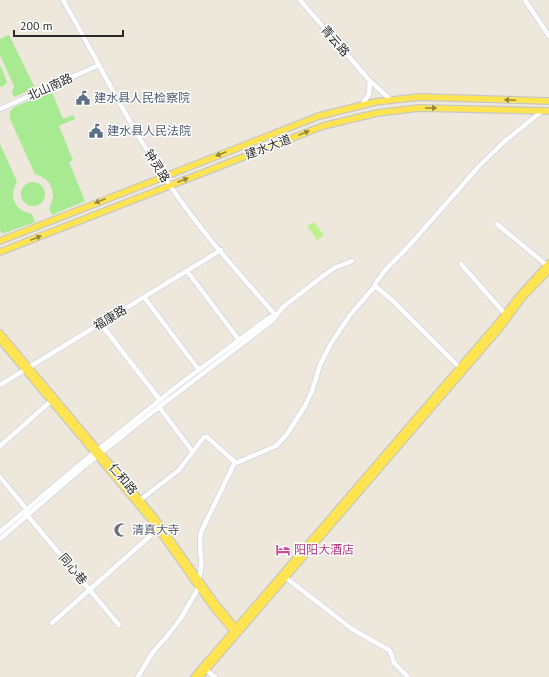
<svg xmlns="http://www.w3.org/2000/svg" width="549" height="677" font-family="'PT Sans','Noto Sans SC',sans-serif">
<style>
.green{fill:#a8ea92}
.pitch{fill:#bef28c}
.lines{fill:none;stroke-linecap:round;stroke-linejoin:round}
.minor-casing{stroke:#d0d2e5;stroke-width:6}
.major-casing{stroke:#c8c8c8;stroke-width:8}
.minor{stroke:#fff;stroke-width:4.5}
.major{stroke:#fee450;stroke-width:5.5}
.oneway{fill:#94873d}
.labels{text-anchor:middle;stroke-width:3;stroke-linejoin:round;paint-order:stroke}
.street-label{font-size:12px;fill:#2a2a2a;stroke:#fff}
.service-label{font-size:12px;fill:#4e5e75;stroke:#fff;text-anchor:start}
.worship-label{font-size:12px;fill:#5b616d;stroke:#fff;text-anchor:start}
.hotel-label{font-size:12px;fill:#b23c85;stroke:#fff;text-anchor:start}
</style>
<rect width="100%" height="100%" fill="#eee7db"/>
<path class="green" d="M9 35 35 88 14 97 12 92 14 86 0 55V39Z
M0 65 7 82 4 86 0 87Z
M52 92 63 119 73 115 75 119 59 126 73 160 69 162 85 201 52 215 49 208C58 194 51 178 35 174L10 119V112L14 107Z
M0 144 17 182C8 196 15 211 32 214L35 222 2 234 0 230Z
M21 194a12 12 0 1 1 24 0a12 12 0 1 1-24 0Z"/>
<path class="pitch" d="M314 222 324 235 317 240 307 226Z"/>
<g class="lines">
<defs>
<path id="minor" d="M63 0C98 61 129 126 169 184 200 231 239 273 276 316
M300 0 370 81 391 100
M525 0 549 36
M362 105 369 94 370 81
M0 109 99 65
M497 224 549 267
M461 264 505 314
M187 271 239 340
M375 286 392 300 459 367
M144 297 199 370
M101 324 160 400
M0 385 221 250
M159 407 193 452
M0 446 51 401
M0 477 28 511
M140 500 179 470 204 437H207L236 463 276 446 287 434 305 406 312 391 320 365 330 345 350 315 375 286V284L386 269 408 247 480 165 505 141 542 111
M27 515 119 625
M0 532 79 465 176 387 270 317 276 316
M0 539 82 468 159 407 272 321 283 307 323 276 334 268 352 261
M285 577 352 629 389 650 391 653 394 663 408 677
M198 579C206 563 197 550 201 532L235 462
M52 623 158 529
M206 670 215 677
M138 677 153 652 168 635 181 618 199 587"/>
<path id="major" d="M0 241 319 116 375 102 419 97 549 101
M0 252 323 126 377 113 419 108 549 111
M0 333 155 518 216 604 237 629
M0 340 152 521 213 607 235 633
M194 677 497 324 520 295 549 263
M200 677 501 327 523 297 549 270"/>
</defs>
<use href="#minor" class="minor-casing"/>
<use href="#major" class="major-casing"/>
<use href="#minor" class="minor"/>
<use href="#major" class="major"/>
</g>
<defs><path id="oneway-solid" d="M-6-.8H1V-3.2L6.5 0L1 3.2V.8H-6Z"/></defs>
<g class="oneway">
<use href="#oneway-solid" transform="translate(510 100) rotate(-178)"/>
<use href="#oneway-solid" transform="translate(431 108)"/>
<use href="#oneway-solid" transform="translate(304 133) rotate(-22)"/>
<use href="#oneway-solid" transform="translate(221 154) rotate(159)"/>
<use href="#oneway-solid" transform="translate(183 180) rotate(-21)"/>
<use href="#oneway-solid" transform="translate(100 201) rotate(158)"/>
<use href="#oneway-solid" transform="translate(36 238) rotate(-22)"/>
</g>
<defs>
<symbol id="civic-bare" viewBox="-9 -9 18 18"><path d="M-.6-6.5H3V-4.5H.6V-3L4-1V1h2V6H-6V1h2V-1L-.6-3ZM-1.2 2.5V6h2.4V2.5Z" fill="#5c6f8a" stroke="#fff" stroke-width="2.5" paint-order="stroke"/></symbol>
<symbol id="mosque-bare" viewBox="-9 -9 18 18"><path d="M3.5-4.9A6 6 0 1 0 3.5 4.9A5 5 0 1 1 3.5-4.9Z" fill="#6b7280" stroke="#fff" stroke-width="2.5" paint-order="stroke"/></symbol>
<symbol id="hotel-bare" viewBox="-9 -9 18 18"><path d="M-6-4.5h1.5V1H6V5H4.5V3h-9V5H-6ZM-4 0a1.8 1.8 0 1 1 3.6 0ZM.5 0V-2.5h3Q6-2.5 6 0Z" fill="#d1479c" stroke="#fff" stroke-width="2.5" paint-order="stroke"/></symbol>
</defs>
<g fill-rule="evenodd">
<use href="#civic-bare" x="73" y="88" width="20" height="20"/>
<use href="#civic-bare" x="86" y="121" width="20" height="20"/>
<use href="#mosque-bare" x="111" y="520" width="20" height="20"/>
<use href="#hotel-bare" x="273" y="540" width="20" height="20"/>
</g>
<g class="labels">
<g class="street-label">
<text transform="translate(335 41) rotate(49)" y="4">青云路</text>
<text transform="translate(50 87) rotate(-24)" y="4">北山南路</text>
<text transform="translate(268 147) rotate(-21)" y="4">建水大道</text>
<text transform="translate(157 166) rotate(58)" y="4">钟灵路</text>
<text transform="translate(110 318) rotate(-31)" y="4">福康路</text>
<text transform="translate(123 479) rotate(50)" y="4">仁和路</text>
<text transform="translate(73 569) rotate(50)" y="4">同心巷</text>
</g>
<g class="service-label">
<text x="94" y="102">建水县人民检察院</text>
<text x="107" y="135">建水县人民法院</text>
</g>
<g class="worship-label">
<text x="132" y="534">清真大寺</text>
</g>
<g class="hotel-label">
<text x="294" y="554">阳阳大酒店</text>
</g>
</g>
<path d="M14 30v6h109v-6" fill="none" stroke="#2a2a2a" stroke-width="2"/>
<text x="20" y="30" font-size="12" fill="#2a2a2a" stroke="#ffffff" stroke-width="3" paint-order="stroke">200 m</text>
</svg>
